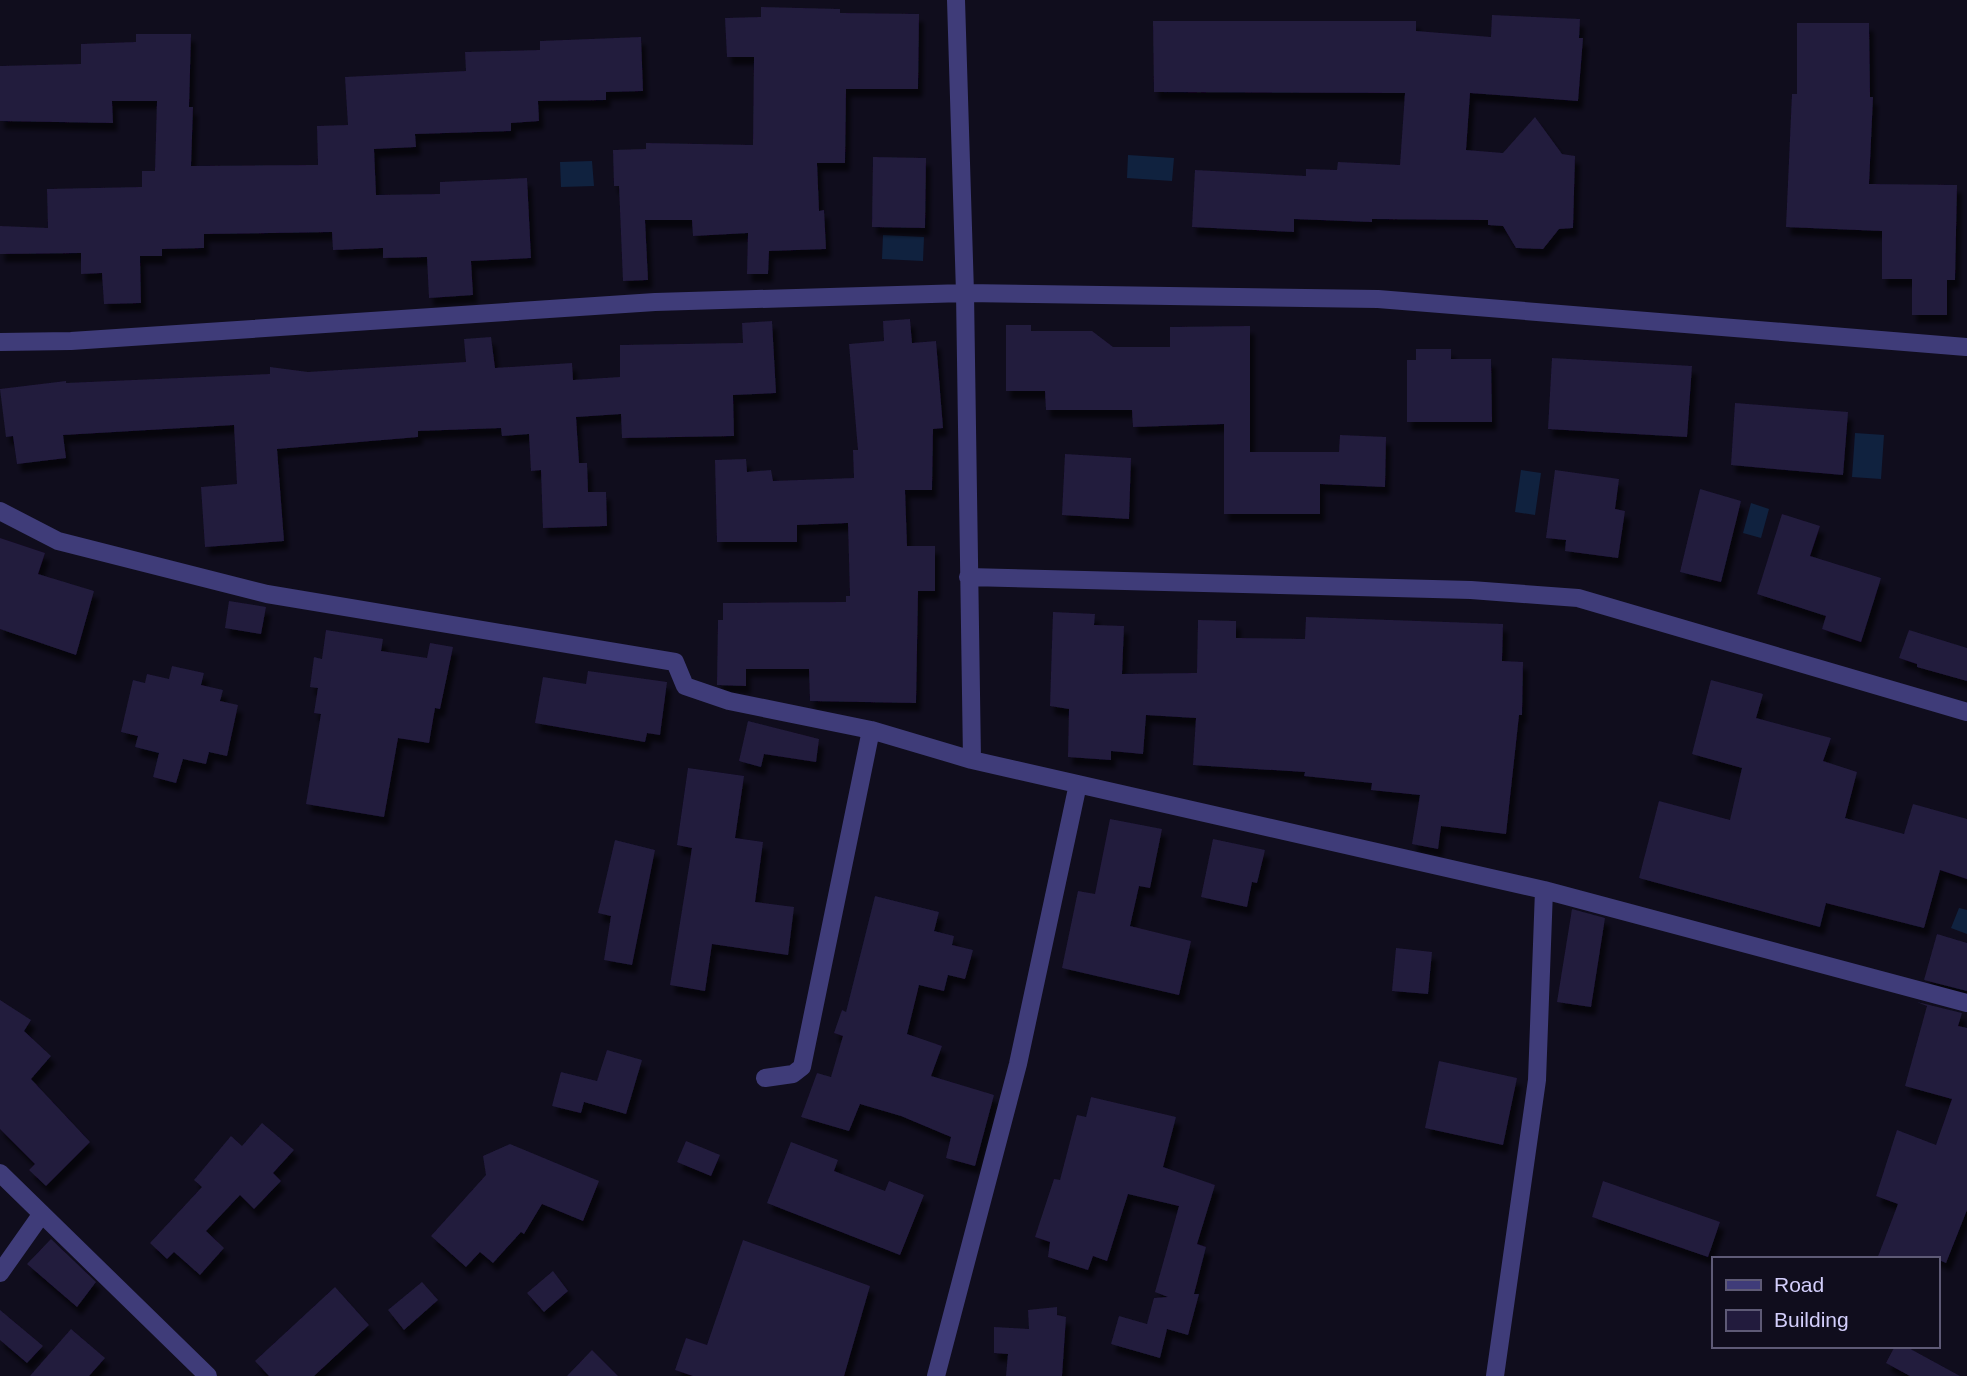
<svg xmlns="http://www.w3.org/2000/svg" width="1967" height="1376" font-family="Helvetica,sans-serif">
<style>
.water{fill:#10223f}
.building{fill:#221b3d;filter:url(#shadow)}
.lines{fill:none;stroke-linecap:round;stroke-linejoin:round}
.street{stroke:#3f3c79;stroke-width:18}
</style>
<defs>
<filter id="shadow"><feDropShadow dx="4.5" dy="8" stdDeviation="2" flood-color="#0009"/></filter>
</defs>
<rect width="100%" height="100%" fill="#100d1d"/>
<path class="water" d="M1128 155 1174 158 1172 181 1127 178Z
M592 161 594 186 561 187 560 162Z
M883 235 924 237 923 261 882 259Z
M1855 433 1884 435 1881 479 1852 477Z
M1521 470 1541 473 1535 515 1515 512Z
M1751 503 1769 509 1761 538 1743 533Z
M1959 908 1967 910V934L1951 928Z"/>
<path class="building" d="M761 7 840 9V13L919 14 918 89H846L845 163H817L819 211 824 210 826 249 769 251 768 274H747L748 233 693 236 692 220H645L648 280 623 281 619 186H614L613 150 646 149V143L753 145 754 57H727L725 18 761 17Z
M1492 15 1580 19 1579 38H1583L1578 101 1470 93 1466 150 1503 153 1535 117 1562 154 1575 156 1573 228 1559 229 1543 249 1516 248 1503 226 1488 225V220L1372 219V222L1294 219V232L1192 227 1195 170 1306 176V169L1337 170 1338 162 1400 165 1405 93 1154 92 1153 21H1416V31L1491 37Z
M1797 23H1869L1870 97H1873L1869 184 1957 185 1955 280H1947V315H1912V279H1882V231L1786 227 1792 94H1797Z
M136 34H191L189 107H193L191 166 318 165 317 126 348 125 345 77 466 71 465 52 540 50V41L641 37 643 91 606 92V100L538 101 539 121 511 123V131L415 134 416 147 374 149 376 195 440 194V182L527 178 531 258 471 261 473 295 429 298 427 257 383 258V248L333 250 332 232 204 234V248L162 249V256H140L141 303 104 304 102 273 81 274V253L0 254V226L48 228 47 189 142 187V171H155L157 101H112L113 123 0 121V66L81 64V44L136 42Z
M873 157 926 158 925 228 872 227Z
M910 319 912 343 936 341 943 428 933 429 932 490H905L907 546H935V591H918L916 703 810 701 809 669H746V686L717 685 718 620H723V603L846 602V596H850L848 523 797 525V542H717L715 460 746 459 747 472 771 470 773 481 854 478 853 450H858L849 344 884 341 883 321Z
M772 321 776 393 733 395 734 436 622 438 621 414 576 417 579 463H587L588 492H606L607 526 543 528 541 470 531 471 529 434 502 436 501 428 418 431V437L277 449 284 541 205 547 201 487 237 484 234 425 63 435 66 458 17 464 13 436 6 437 0 389 66 381V383L270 374V367L308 372 466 362 464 339 491 337 495 368 572 363 573 380 620 377V345L743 343 742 323Z
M1006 325H1031V331H1092L1113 347H1170V327L1250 326V452H1339L1340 435 1386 437 1385 487 1320 484V514H1224V424L1133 427 1132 410H1046L1045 391H1006Z
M1416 349H1451V359H1491L1492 422H1407V360H1416Z
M1552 358 1692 366 1687 437 1548 429Z
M1735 403 1848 412 1843 475 1731 465Z
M1065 454 1131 458 1129 519 1062 515Z
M1555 470 1619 479 1615 509 1625 511 1618 558 1565 551 1566 540 1546 538Z
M1700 489 1741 501 1721 582 1680 572Z
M1782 514 1820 526 1810 556 1881 578 1861 642 1822 629 1826 616 1757 594Z
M0 538 45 553 38 574 94 591 76 655 0 629Z
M229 601 266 607 261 634 225 628Z
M1053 612 1095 614 1094 625 1124 626 1122 674 1197 673 1198 620 1236 621V638L1305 639 1306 617 1503 624 1502 661 1523 662 1522 715H1519L1506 834 1441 826 1438 849 1412 844 1420 795 1371 790 1372 783 1304 776 1305 772 1193 765 1196 718 1146 715 1143 754 1111 751V760L1068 757 1069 709 1050 706Z
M326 630 383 639 381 651 427 658 430 643 453 647 440 709 435 708 429 743 398 738 384 817 306 804 321 714 314 713 318 688 310 687 314 657 322 659Z
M1909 630 1967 648V681L1917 667V664L1899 658Z
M172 666 204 673 201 685 223 690 220 701 238 705 227 756 209 752 206 764 183 759 176 783 153 777 159 753 135 747 138 736 121 732 133 680 145 683 147 674 169 679Z
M588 671 667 682 660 735 647 733 645 742 535 723 543 677 586 684Z
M1711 680 1763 694 1756 718 1831 738 1823 761 1857 772 1845 818 1904 834 1913 804 1967 819V879L1940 870 1924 928 1826 903 1820 927 1639 878 1659 801 1730 820 1742 768 1692 754Z
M748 721 819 739 816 762 764 754 761 767 739 761Z
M688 768 744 776 735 838 763 842 755 902 794 907 788 955 712 944 705 991 670 985 692 848 677 845Z
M1110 819 1162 829 1150 888 1139 886 1130 926 1191 941 1179 995 1062 968 1078 891 1095 894Z
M1213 839 1265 850 1257 883 1252 882 1247 907 1201 897Z
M615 840 655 850 632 965 604 960 611 916 598 913Z
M875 896 939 912 934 931 954 936 952 945 973 950 965 979 948 975 944 991 919 985 907 1034 942 1046 931 1076 994 1095 975 1166 946 1158 951 1137 901 1116 860 1104 849 1131 801 1117 817 1073 831 1077 843 1036 834 1033 842 1010 846 1012Z
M1572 909 1605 918 1591 1007 1557 1002Z
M1937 934 1967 943V991L1924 980Z
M1396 948 1432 952 1428 994 1392 991Z
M0 1000 31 1020 24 1031 51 1056 31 1079 90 1142 46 1186 29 1170 35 1164 0 1129Z
M1917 1002 1962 1013 1958 1026 1967 1028V1210L1946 1263 1937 1259H1877L1898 1204 1876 1196 1897 1130 1936 1145 1952 1099 1905 1086 1927 1006Z
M607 1050 642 1060 626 1114 584 1102 581 1113 552 1106 561 1072 597 1081Z
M1439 1061 1517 1078 1503 1145 1425 1128Z
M1091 1097 1176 1117 1163 1167 1215 1185 1197 1244 1206 1247 1194 1294H1199L1188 1335 1167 1329 1160 1358 1111 1344 1119 1316 1147 1324 1154 1298 1168 1297 1155 1292 1179 1206 1128 1194 1107 1261 1093 1256 1088 1270 1048 1257 1050 1242 1035 1237 1054 1179 1060 1180 1077 1115 1086 1117Z
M262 1123 294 1150 273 1173 281 1181 254 1209 240 1195 206 1231 224 1248 200 1275 174 1252 167 1259 150 1243 202 1187 194 1180 231 1136 242 1146Z
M686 1141 720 1155 711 1176 677 1162Z
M791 1142 838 1160 834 1171 885 1191 889 1181 924 1195 900 1255 767 1203Z
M510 1144 599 1181 583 1221 542 1204 524 1234 521 1232 493 1263 480 1252 466 1267 431 1236 486 1175 483 1156Z
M1603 1181 1720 1222 1708 1257 1592 1217Z
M51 1239 96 1282 77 1307 27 1264Z
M743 1240 870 1286 844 1376H693L675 1370 686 1338 707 1345Z
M553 1271 568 1291 544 1312 527 1293Z
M422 1282 438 1300 404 1330 388 1310Z
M335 1287 369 1325 314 1376H269L255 1361Z
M1057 1307V1315L1066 1317 1062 1376H1006L1008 1354 994 1353V1327L1029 1329 1028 1310Z
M0 1310 43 1346 27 1363 0 1340Z
M71 1329 105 1358 89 1376H30Z
M1895 1346H1905L1960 1376H1910L1886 1363Z
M592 1350 618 1376H567Z"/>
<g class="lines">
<path class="street" d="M956 0 965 293 972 760
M0 342 71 341 655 302 965 293 1378 299 1966 347
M0 511 58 541 267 594 675 662 685 686 729 701 871 730 972 760 1544 890 1967 1003
M968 577 1471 590 1578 598 1967 712
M765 1078 793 1074 802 1067 871 730
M0 1173 208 1376
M0 1273 41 1215
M936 1376 1018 1064 1078 784
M1495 1376 1537 1080 1544 890"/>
</g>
<rect x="1712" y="1257" width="228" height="91" fill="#100d1d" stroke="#5e5a76" stroke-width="2"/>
<rect x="1726" y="1280" width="35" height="10" fill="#3f3c79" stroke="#5e5a76" stroke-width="2"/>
<text x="1774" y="1292" font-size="21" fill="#d3cefb">Road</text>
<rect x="1726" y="1310" width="35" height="21" fill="#221b3d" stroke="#5e5a76" stroke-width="2"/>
<text x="1774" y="1327" font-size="21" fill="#d3cefb">Building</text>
</svg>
